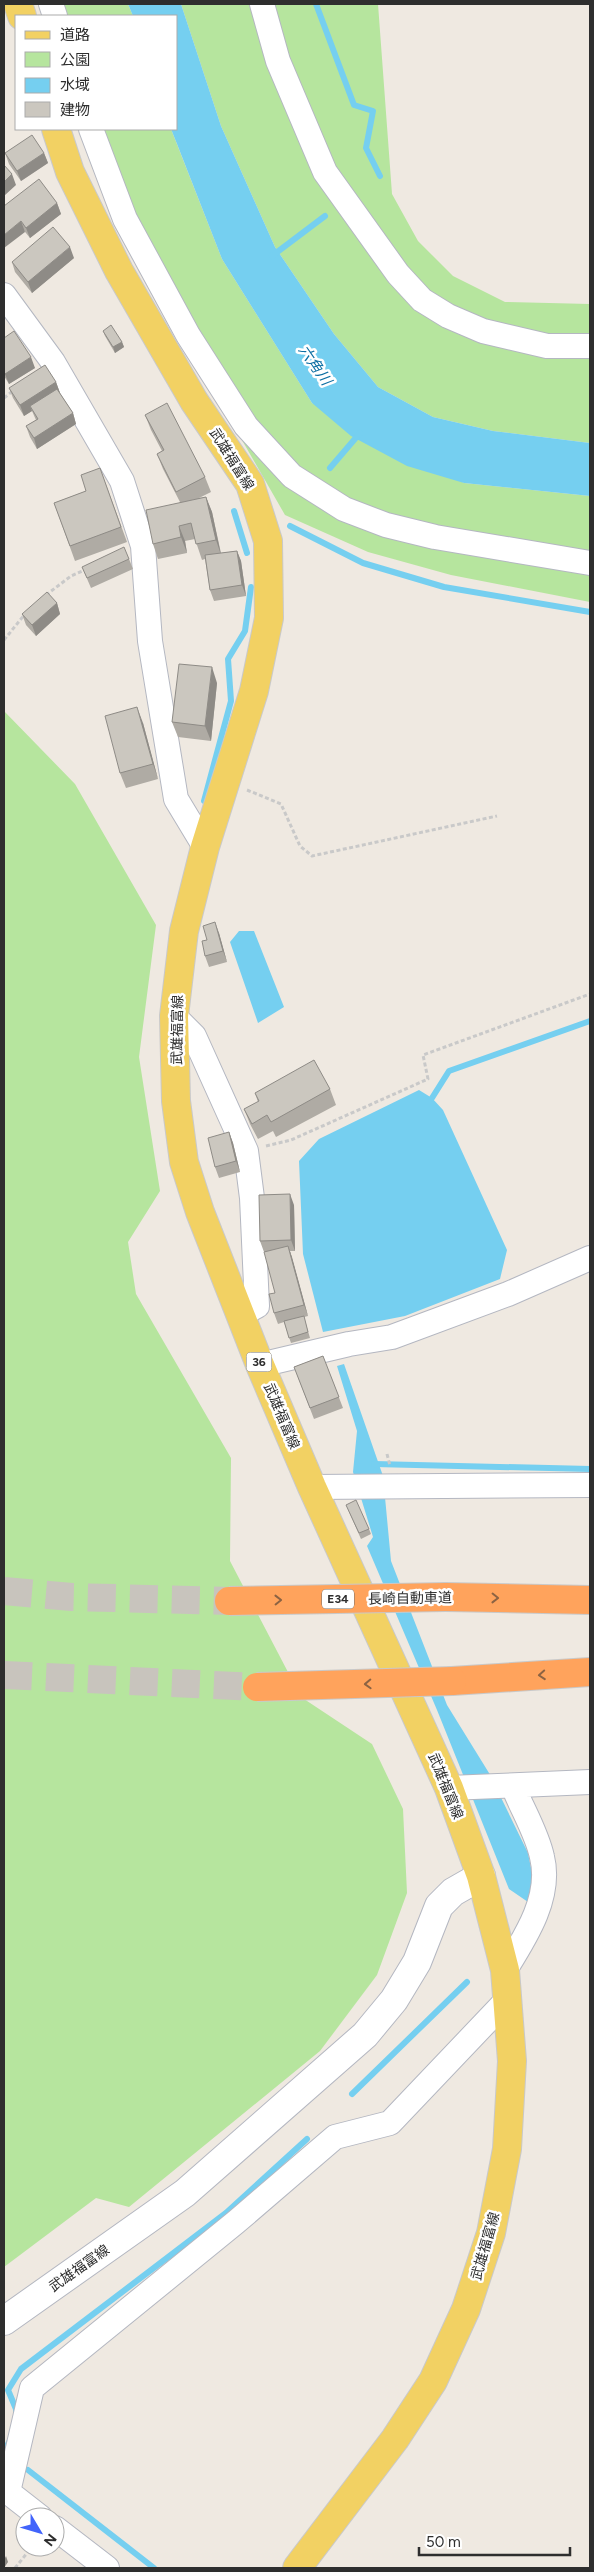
<svg xmlns="http://www.w3.org/2000/svg" width="594" height="2572" font-family="Figtree,'Noto Sans JP',sans-serif">
<style>
.green{fill:#b6e59e}
.water{fill:#75cff0}
.lines{fill:none;stroke-linecap:round;stroke-linejoin:round}
.stream{stroke:#75cff0;stroke-width:6}
.motorway-tunnel{stroke:#c8c4bd;stroke-width:28;stroke-dasharray:28 14;stroke-linecap:butt}
.minor-casing{stroke:#b4b7c1;stroke-width:26}
.tertiary-casing{stroke:#b4b7c1;stroke-width:30}
.primary-casing{stroke:#c9c9c9;stroke-width:30}
.motorway-casing{stroke:#c9c9c9;stroke-width:30}
.path{stroke:#c9c9c9;stroke-width:3;stroke-dasharray:4 2.5;stroke-linecap:butt}
.minor{stroke:#fff;stroke-width:24}
.tertiary{stroke:#fff;stroke-width:28}
.primary{stroke:#f2d163;stroke-width:28}
.motorway{stroke:#ffa35c;stroke-width:28}
.motorway-bridge-casing{stroke:#c9c9c9;stroke-width:30;stroke-linecap:butt}
.motorway-bridge{stroke:#ffa35c;stroke-width:28}
.wall{fill:#afaba4}
.shaded-wall{fill:#8e8b86}
.building{fill:#cbc7bf;stroke:#8e8b86}
.oneway{stroke:#8c6343}
.labels{text-anchor:middle;stroke-width:5;stroke-linejoin:round;paint-order:stroke}
.shield{fill:#fff;stroke:#6d6d6d;stroke-width:1}
.shield-label{font-size:12px;font-weight:bold;fill:#2e2e2e}
.street-label{font-size:14px;fill:#2e2e2e;stroke:#fff}
.water-label{font-size:15px;font-style:italic;fill:#0d6fa3;stroke:#fff}
</style>
<rect width="100%" height="100%" fill="#efe9e1"/>
<path class="green" d="M61 4H128L133 16H64Z
M181 4H378L392 194 418 241 453 276 505 302 590 304V443L493 431 433 417 378 387 334 334 275 247 221 126Z
M101 129H171L222 259 312 403 464 483 590 496V602L451 575 368 552 285 515 235 428 132 215Z
M4 711 75 784 156 925 139 1057 160 1191 128 1242 136 1294 231 1458 230 1561 301 1697 372 1744 403 1809 407 1893 377 1975 320 2051 129 2207 96 2198 4 2267Z"/>
<path class="water" d="M128 4H181L221 126 275 247 334 334 378 387 433 417 493 431 590 443V496L464 483 407 466 351 436 312 403 222 259 177 144 171 129H176V16H133Z
M239 931H254L284 1007 258 1023 230 942Z
M419 1090 432 1098 443 1110 507 1250 500 1279 405 1316 323 1332 303 1254 299 1161 319 1139Z
M344 1364 383 1476 391 1561 447 1705 489 1773 528 1853 534 1883 528 1902 509 1889 437 1710 367 1546 373 1537 353 1472 357 1431 337 1366Z"/>
<g class="lines">
<path class="stream" d="M316 4 354 105 373 111 366 148 380 176
M272 256 325 216
M330 468 360 433
M234 511 247 553
M290 526 363 563 444 587 590 612
M204 801 231 701 228 659 245 631 251 587
M432 1098 449 1071 590 1021
M374 1464 590 1469
M352 2094 467 1982
M16 2416V2409L8 2390 21 2369 226 2213 307 2139
M4 2452 9 2442
M28 2470 154 2568"/>
<path class="motorway-tunnel" d="M4 1591 72 1597 229 1601
M4 1675 257 1687"/>
<defs>
<path id="minor" d="M51 4 55 16
M262 4 278 61 325 172 398 274 422 300 448 316 483 331 547 346H590
M91 129 125 219 188 335 246 426 292 476 344 509 386 525 435 537 590 563
M4 295 53 362 122 481 143 546 150 641 176 799 205 847
M174 1016 194 1036 246 1151 252 1198 257 1306 240 1315
M260 1365 349 1344 392 1337 508 1294 590 1258
M312 1487 590 1485
M449 1788 590 1782
M505 1970C525 1938 552 1897 542 1857 537 1833 522 1809 513 1786
M40 2517 8 2492 32 2388 236 2222 335 2137 390 2123 507 2000
M55 2528 107 2568"/>
<path id="tertiary" d="M4 2321 185 2193 365 2035 394 2000 417 1962 439 1906 453 1892 481 1876"/>
<path id="primary" d="M18 4 22 16
M56 129 70 172 119 271 194 401 250 484 268 541 269 618 254 691 205 847 184 931 174 1016 176 1101 184 1162 200 1212 260 1365 312 1487 449 1788 481 1876 505 1970 512 2061 507 2149 491 2233 466 2309 433 2381 395 2439 297 2568"/>
<path id="motorway" d="M446 1597 590 1600
M452 1681 590 1672"/>
</defs>
<use href="#minor" class="minor-casing"/>
<use href="#tertiary" class="tertiary-casing"/>
<use href="#primary" class="primary-casing"/>
<use href="#motorway" class="motorway-casing"/>
<path class="path" d="M4 398 14 390
M46 595 71 576 87 569
M4 640 25 614
M247 790 281 804 300 846 312 856 497 816
M266 1146 291 1140 428 1079 423 1055 590 994
M387 1454 390 1466
M15 2568 32 2547"/>
<use href="#minor" class="minor"/>
<use href="#tertiary" class="tertiary"/>
<use href="#primary" class="primary"/>
<use href="#motorway" class="motorway"/>
<defs>
<path id="motorway-bridge" d="M229 1601 446 1597
M257 1687 452 1681"/>
</defs>
<use href="#motorway-bridge" class="motorway-bridge-casing"/>
<use href="#motorway-bridge" class="motorway-bridge"/>
</g>
<path class="wall" d="M5 153H44L48 163 21 181 9 164Z
M57 203 61 214 30 238 4 206Z
M74 258 32 293 15 272 12 262Z
M103 331 122 342 124 347 115 353 105 336Z
M4 338 35 368 9 384 4 376Z
M56 382 60 393 73 413 76 424 37 449 30 437 26 426 36 420 32 411 24 416 13 398 9 388Z
M145 415 205 477 211 492 199 498 206 497 212 512 221 553 237 551 241 561 246 596 214 601 210 590 205 559 202 560 195 539 185 541 187 553 158 559 153 544 180 502 163 469 157 454 162 451 151 430Z
M100 468 127 542 75 561 54 503 86 491Z
M129 559 133 569 91 588 82 567Z
M57 603 60 614 36 636 26 625 22 614Z
M217 683 211 741 178 737 172 722Z
M143 723 158 779 126 788 120 773Z
M219 933 227 962 209 967 205 956 207 940Z
M330 1089 336 1105 276 1137 273 1131 258 1139 250 1124 244 1109 258 1102 255 1093Z
M229 1132 233 1143 240 1172 219 1178 215 1167Z
M294 1205 295 1251H290L308 1316 304 1317 310 1338 291 1343 284 1322 278 1324 274 1313 275 1293 268 1252H264L260 1241Z
M323 1356 343 1408 314 1419 294 1367Z
M346 1505 369 1529 371 1534 361 1539Z"/>
<path class="shaded-wall" d="M44 153 48 163 21 181 17 171Z
M12 174 16 185 4 196V182Z
M57 203 61 214 30 238 26 228Z
M21 221 25 232 4 248V235Z
M70 247 74 258 32 293 28 282Z
M122 342 124 347 115 353 113 347Z
M31 357 35 368 9 384 5 374Z
M56 382 60 393 30 406 32 411 24 416 20 405Z
M73 413 76 424 37 449 34 438Z
M206 497 212 512 221 555 216 540Z
M179 526 185 541 187 553 181 537Z
M237 551 241 561 246 596 242 585Z
M57 603 60 614 36 636 32 625Z
M212 667 217 683 211 741 205 726Z
M137 707 143 723 158 779 153 764Z
M215 922 219 933 227 962 223 951Z
M229 1132 233 1143 240 1172 236 1161Z
M290 1194 294 1205 295 1251 291 1240Z
M288 1246 292 1257 308 1316 304 1305Z
M6 2556 8 2562 4 2568V2560Z"/>
<path class="building" d="M32 135 44 153 17 171 5 153Z
M4 165 12 174 4 182Z
M39 179 57 203 26 228 21 221 4 235V206Z
M53 227 70 247 28 282 12 262Z
M111 325 122 342 113 347 103 331Z
M14 331 31 357 5 374 4 371V338Z
M45 365 56 382 20 405 9 388Z
M57 389 73 413 34 438 26 426 38 419 30 406Z
M167 403 205 477 176 492 157 454 164 450 145 415Z
M100 468 121 527 70 546 54 503 86 491 81 475Z
M206 497 216 540 196 544 191 523 179 526 181 537 153 544 146 510Z
M124 547 129 559 87 578 82 567Z
M237 551 242 585 210 590 205 555Z
M47 592 57 603 32 625 22 614Z
M179 664 212 667 205 726 172 722Z
M137 707 153 764 120 773 105 716Z
M215 922 223 951 205 956 202 941 207 940 203 926Z
M314 1060 330 1089 271 1122 267 1115 252 1124 244 1109 259 1101 255 1093Z
M229 1132 236 1161 215 1167 208 1138Z
M290 1194 291 1240 260 1241 259 1195Z
M288 1246 304 1305 274 1313 269 1294 275 1293 264 1252Z
M304 1316 308 1332 289 1338 284 1321Z
M323 1356 339 1397 310 1408 294 1367Z
M356 1500 369 1529 359 1533 346 1505Z"/>
<defs><path id="oneway-chevron" d="M-2-3.5L2.5 0L-2 3.5" fill="none" stroke-width="1.6" stroke-linecap="round" stroke-linejoin="round" transform="scale(1.25)"/></defs>
<g class="oneway">
<use href="#oneway-chevron" transform="translate(495 1598) rotate(1)"/>
<use href="#oneway-chevron" transform="translate(278 1600) rotate(-1)"/>
<use href="#oneway-chevron" transform="translate(542 1675) rotate(176)"/>
<use href="#oneway-chevron" transform="translate(368 1684) rotate(178)"/>
</g>
<g class="labels">
<g class="shield">
<rect x="246.5" y="1352.5" width="25" height="19" rx="4"/>
<rect x="322" y="1589.5" width="32" height="19" rx="4"/>
</g>
<g class="shield-label">
<text x="259" y="1366">36</text>
<text x="338" y="1603">E34</text>
</g>
<g class="street-label">
<text transform="translate(232 459) rotate(58)" y="5">武雄福富線</text>
<text transform="translate(177 1030) rotate(-89)" y="5">武雄福富線</text>
<text transform="translate(282 1416) rotate(67)" y="5">武雄福富線</text>
<text transform="translate(410 1598) rotate(-1)" y="5">長崎自動車道</text>
<text transform="translate(446 1786) rotate(68)" y="5">武雄福富線</text>
<text transform="translate(485 2246) rotate(-74)" y="5">武雄福富線</text>
<text transform="translate(79 2268) rotate(-35)" y="5">武雄福富線</text>
</g>
<g class="water-label">
<text transform="translate(315 365) rotate(55)" y="5">六角川</text>
</g>
</g>
<rect width="594" height="2572" fill="none" stroke="#2e2e2e" stroke-width="10"/>
<rect x="15" y="15" width="162" height="115" fill="#ffffff" stroke="#ababab"/>
<rect x="25" y="31" width="25" height="8" fill="#f2d163" stroke="#ababab"/>
<text x="60" y="40" font-size="15" fill="#2e2e2e">道路</text>
<rect x="25" y="52" width="25" height="15" fill="#b6e59e" stroke="#ababab"/>
<text x="60" y="65" font-size="15" fill="#2e2e2e">公園</text>
<rect x="25" y="78" width="25" height="15" fill="#75cff0" stroke="#ababab"/>
<text x="60" y="90" font-size="15" fill="#2e2e2e">水域</text>
<rect x="25" y="102" width="25" height="15" fill="#cbc7bf" stroke="#ababab"/>
<text x="60" y="115" font-size="15" fill="#2e2e2e">建物</text>
<g transform="translate(40 2532) rotate(128)"><circle r="24" fill="#ffffff" stroke="#ababab"/>
<path d="M0-4L9 19L0 12L-9 19Z" fill="#4264fb"/>
<text y="-8" font-size="14" font-weight="bold" text-anchor="middle" fill="#2e2e2e">N</text>
</g>
<path d="M419 2547v8h151v-8" fill="none" stroke="#2e2e2e" stroke-width="2.5"/>
<text x="426" y="2547" font-size="15" fill="#2e2e2e" stroke="#ffffff" stroke-width="4" paint-order="stroke">50 m</text>
</svg>
